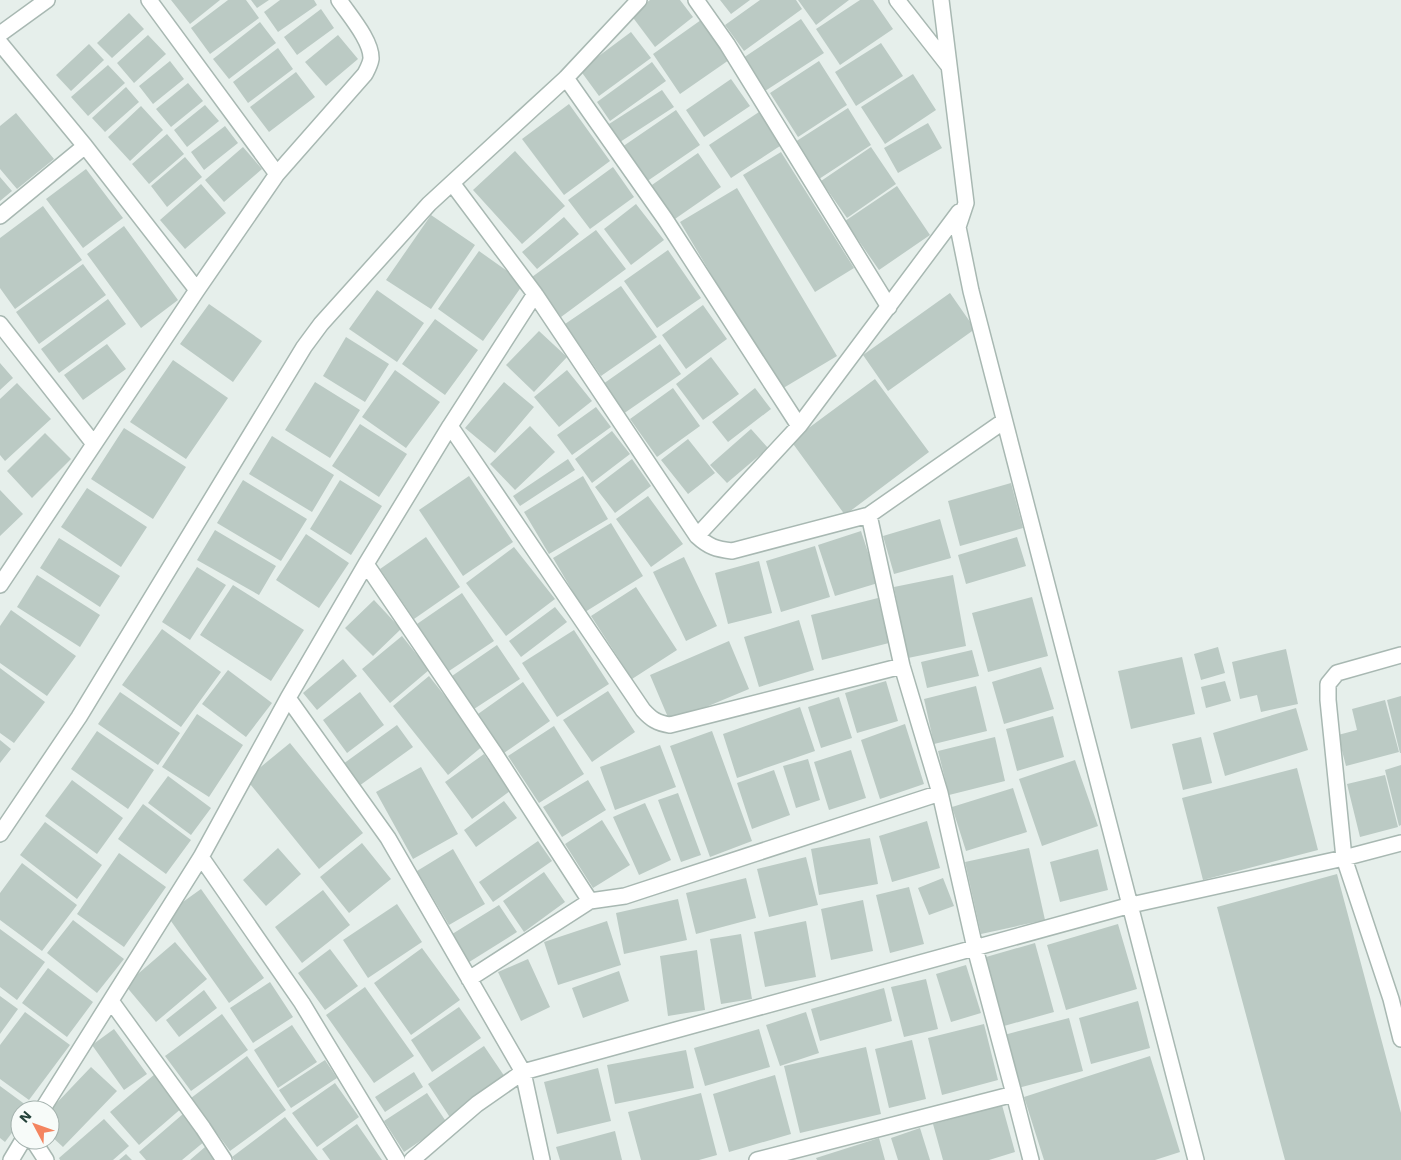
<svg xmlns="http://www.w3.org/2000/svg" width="1401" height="1160" font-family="'Work Sans',sans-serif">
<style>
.building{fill:#bbcac4}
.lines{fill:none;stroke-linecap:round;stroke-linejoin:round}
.minor-casing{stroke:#a8b8b2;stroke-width:18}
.minor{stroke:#fff;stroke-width:15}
</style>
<rect width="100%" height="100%" fill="#e6efeb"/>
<path class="building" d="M171 0H220L190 24Z
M228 0H246L259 18 210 54 191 28Z
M251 0H269L257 8Z
M280 0H314L317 5 278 32 264 12Z
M650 0H680L693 17 655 47 631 15Z
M720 0H750L731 14Z
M760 0H796L802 9 744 51 725 25Z
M798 0H849L816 25Z
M860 0H873L893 29 840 65 816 29Z
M321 9 334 28 297 55 284 37Z
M129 13 144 29 112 58 97 43Z
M801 19 824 53 765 91 743 58Z
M701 20 729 60 680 94 653 54Z
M260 22 276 43 229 79 213 59Z
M631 32 651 58 599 96 580 70Z
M148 35 166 54 134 83 117 63Z
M338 35 358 59 326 86 305 62Z
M881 43 903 76 856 106 835 72Z
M89 44 104 60 71 91 56 75Z
M278 48 293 69 248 103 233 82Z
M170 61 184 79 153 104 139 86Z
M819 61 847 105 798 137 770 93Z
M652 62 666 81 610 121 597 102Z
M108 65 125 83 88 116 71 97Z
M296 72 315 97 269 132 250 107Z
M913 74 936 110 885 144 861 107Z
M731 79 750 106 704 137 686 110Z
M188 83 203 101 171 127 156 109Z
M126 87 139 102 105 132 92 118Z
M662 90 674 107 620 142 609 124Z
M569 104 610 161 564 195 522 139Z
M205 105 219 121 187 147 174 130Z
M141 106 163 130 130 161 108 137Z
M848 108 871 145 819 179 795 142Z
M676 110 700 145 646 182 622 147Z
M759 112 780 146 731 178 709 145Z
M16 113 54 159 17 189 0 169V126Z
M928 123 942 148 898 173 884 148Z
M225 126 238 143 204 170 191 152Z
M167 134 184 154 149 184 132 164Z
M243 147 262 169 224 202 205 180Z
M871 147 896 184 847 218 821 181Z
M515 151 565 206 522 244 473 190Z
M781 152 854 268 815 292 743 175Z
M698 153 721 187 672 221 649 187Z
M185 157 202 177 167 207 151 186Z
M613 167 634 197 590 229 568 200Z
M86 169 123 218 83 248 46 199Z
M0 177 12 191 0 201Z
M201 184 226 213 185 249 160 220Z
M897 186 930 235 879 270 845 221Z
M737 188 837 356 780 390 680 222Z
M636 204 664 240 631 265 604 229Z
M43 206 82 260 15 309 0 288V238Z
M431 215 475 245 431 309 386 280Z
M564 217 579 234 537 269 522 252Z
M124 226 178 300 141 328 87 254Z
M596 230 626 269 561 317 532 277Z
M668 250 701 298 657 328 624 281Z
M479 251 524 283 483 341 438 309Z
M83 264 106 295 39 344 16 312Z
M621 286 657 337 601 376 565 324Z
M377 290 424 323 397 362 349 329Z
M950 293 975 329 888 391 863 355Z
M108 299 126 324 59 373 41 349Z
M209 304 262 341 233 382 180 344Z
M703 305 727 339 686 369 662 335Z
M435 319 478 350 445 395 402 364Z
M539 331 567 357 534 392 506 365Z
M346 337 389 364 365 402 323 376Z
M107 344 126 369 83 400 64 375Z
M660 344 681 374 623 414 603 384Z
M711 357 739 394 703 420 676 384Z
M173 360 228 398 186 459 130 422Z
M0 363 13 378 0 390Z
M395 370 440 402 406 448 362 417Z
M567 370 592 401 559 427 534 397Z
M875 379 929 452 845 515 791 441Z
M315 382 360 410 330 458 285 430Z
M504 382 534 407 495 453 465 428Z
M17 383 51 419 5 461 0 455V399Z
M673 388 700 426 657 457 630 419Z
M755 388 771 409 728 442 712 422Z
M596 407 611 427 572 455 557 435Z
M360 424 407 454 379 497 332 466Z
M530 426 555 452 515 490 490 464Z
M124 428 186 467 153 519 91 479Z
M751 429 768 448 727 483 710 465Z
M612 431 630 454 592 483 575 459Z
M45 433 71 459 32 498 7 471Z
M272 436 334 475 312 512 249 474Z
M688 439 715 473 688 494 661 460Z
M568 459 575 470 520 506 513 496Z
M632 459 651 486 615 513 595 487Z
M469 476 513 542 463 576 419 510Z
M583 476 608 519 549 554 524 512Z
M243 480 307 519 281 561 217 523Z
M340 480 382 506 351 555 310 529Z
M1011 483 1023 528 960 546 948 501Z
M87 488 147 527 121 567 61 527Z
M0 490 23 514 0 536Z
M648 496 683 544 651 567 616 519Z
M940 519 951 558 894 574 883 536Z
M611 523 643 576 585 612 553 558Z
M215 530 276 566 259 595 197 560Z
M861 531 878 583 835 596 818 545Z
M306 534 349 563 319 608 276 580Z
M426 537 460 587 414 619 380 569Z
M1017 537 1026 566 966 584 958 555Z
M59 538 120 576 100 607 40 568Z
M815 546 830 597 781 612 766 561Z
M514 547 555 599 506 636 466 583Z
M684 557 717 626 686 641 653 572Z
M759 561 772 613 728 624 715 573Z
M197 567 226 585 190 640 162 622Z
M37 575 100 615 80 647 17 607Z
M953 575 966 646 908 658 894 587Z
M233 585 304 630 271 681 200 635Z
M636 587 677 650 632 679 591 616Z
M462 593 494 641 449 671 417 624Z
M1032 597 1048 656 988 672 972 613Z
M878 598 889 643 822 660 811 615Z
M374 600 401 629 373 656 345 628Z
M555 607 567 622 521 657 509 641Z
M11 610 76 656 47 696 0 663V626Z
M799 620 814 670 759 687 744 637Z
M162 629 221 672 181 727 122 685Z
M574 630 609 684 557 717 522 663Z
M402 636 429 670 390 703 362 669Z
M729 641 749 689 670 722 650 675Z
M497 645 520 679 474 709 452 676Z
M1218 647 1225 673 1201 680 1194 654Z
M1286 649 1298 704 1261 712 1257 695 1240 699 1232 662Z
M972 650 979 676 927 688 921 662Z
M1182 657 1195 714 1131 729 1118 671Z
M343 659 357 676 317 710 303 693Z
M1041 667 1054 709 1004 724 992 682Z
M0 668 45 702 14 743 0 733Z
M228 670 272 703 246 737 202 704Z
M429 676 484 745 448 775 393 706Z
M886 681 898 721 857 733 845 693Z
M1225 681 1231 701 1206 708 1201 687Z
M523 682 550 721 504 753 478 714Z
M976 686 987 731 934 744 924 699Z
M608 691 635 732 592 762 563 720Z
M120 692 180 733 158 765 98 724Z
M360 692 384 725 347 753 323 720Z
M1401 696V753H1400L1387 700Z
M839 697 852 738 821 748 808 707Z
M1385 700 1399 752 1346 766 1338 735 1357 730 1352 709Z
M800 707 815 751 737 778 723 734Z
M1296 708 1308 750 1225 776 1213 733Z
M197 714 243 745 209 797 162 767Z
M1053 716 1064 757 1017 771 1006 729Z
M905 724 924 784 880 799 861 740Z
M397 725 413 747 359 786 343 764Z
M554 726 584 774 539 803 508 756Z
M97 731 154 770 128 809 71 769Z
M712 731 752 841 710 857 670 746Z
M995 737 1005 781 949 795 938 751Z
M1201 737 1212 783 1183 790 1172 744Z
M0 740 11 749 0 763Z
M290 743 363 833 319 869 246 779Z
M660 745 676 787 615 810 600 767Z
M851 750 866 798 829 810 814 762Z
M484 754 510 791 472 819 445 782Z
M808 759 820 800 796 808 783 766Z
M1075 760 1098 826 1042 846 1019 779Z
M1401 765V825L1399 826 1385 770Z
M421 767 458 834 413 859 376 792Z
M1297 768 1318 850 1203 880 1182 798Z
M774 770 790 815 752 829 737 783Z
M1385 775 1398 827 1360 837 1347 784Z
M168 776 211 808 191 835 148 803Z
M72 780 123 818 97 854 45 816Z
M588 780 606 810 562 837 543 807Z
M1013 788 1027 832 966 851 952 807Z
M678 793 701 855 681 862 658 800Z
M504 801 517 818 476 847 464 830Z
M645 803 671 860 639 875 613 817Z
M143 804 191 840 166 874 118 839Z
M602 820 630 865 593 888 565 844Z
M927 821 940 868 892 882 879 836Z
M45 822 102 865 77 899 20 855Z
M870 838 878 884 819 895 811 849Z
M538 841 552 861 493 902 479 882Z
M362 843 391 879 349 913 320 877Z
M278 848 301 874 266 906 243 880Z
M1029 848 1045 920 981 934 965 862Z
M453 849 485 904 449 925 417 871Z
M1098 849 1108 890 1060 902 1050 862Z
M119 853 166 887 124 947 77 914Z
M806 857 818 905 769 917 757 869Z
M22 863 77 905 42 951 0 920V893Z
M544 872 565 902 524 932 503 901Z
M1337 874 1401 1113V1160H1285L1217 907Z
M746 878 756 918 696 934 686 893Z
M943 878 954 906 929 915 918 888Z
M909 887 924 944 890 953 876 895Z
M201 889 264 978 229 1003 166 914Z
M323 890 350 925 302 963 275 927Z
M678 899 687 940 624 954 616 913Z
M863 900 873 951 831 960 821 909Z
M397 904 422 942 368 978 343 940Z
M499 905 517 932 466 964 449 936Z
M73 920 124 959 97 993 47 953Z
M607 921 621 965 558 985 544 942Z
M806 921 816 977 765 987 754 932Z
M1118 924 1137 989 1066 1010 1047 945Z
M0 929 45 962 17 1000 0 987Z
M741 934 752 999 721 1004 710 939Z
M175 942 207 979 156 1022 125 985Z
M1035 943 1054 1012 1004 1026 986 957Z
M422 948 460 1000 411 1035 374 983Z
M330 949 358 986 325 1010 298 973Z
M697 950 705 1010 668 1016 660 956Z
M528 959 550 1007 521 1021 498 972Z
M966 965 981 1013 951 1022 936 974Z
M48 968 93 1002 67 1037 22 1003Z
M619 971 629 1001 583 1018 572 988Z
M926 979 938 1029 904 1037 891 987Z
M270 982 293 1017 253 1043 230 1008Z
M365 987 414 1056 374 1083 326 1015Z
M884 988 892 1021 820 1041 811 1009Z
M204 990 217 1008 179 1037 166 1020Z
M0 996 18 1009 0 1034Z
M1138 1001 1150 1048 1091 1064 1079 1018Z
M459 1007 481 1038 432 1072 411 1040Z
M25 1012 70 1045 29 1100 0 1079V1045Z
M806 1012 819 1053 780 1066 766 1025Z
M222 1014 248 1050 191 1091 165 1056Z
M1069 1018 1083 1071 1018 1088 1004 1035Z
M984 1024 998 1080 942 1095 928 1038Z
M292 1025 317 1062 278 1088 254 1050Z
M114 1029 147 1074 124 1090 92 1045Z
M759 1029 770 1067 705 1086 694 1048Z
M912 1040 926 1099 889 1108 875 1049Z
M484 1046 507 1080 451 1119 428 1084Z
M866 1047 881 1114 800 1133 784 1066Z
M686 1050 694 1088 615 1104 607 1065Z
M247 1056 286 1110 230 1151 191 1098Z
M1150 1056 1180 1152 1155 1160H1044L1024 1097Z
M325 1060 337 1078 291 1108 279 1090Z
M91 1067 117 1091 63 1147 50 1135V1110Z
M598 1068 611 1121 557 1134 544 1082Z
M414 1072 423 1087 385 1112 375 1097Z
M155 1074 183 1107 139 1145 110 1112Z
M775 1075 791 1134 729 1152 713 1094Z
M335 1083 359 1117 317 1147 292 1113Z
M0 1086 30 1108 29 1110H20V1122L5 1142 0 1138Z
M427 1093 447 1123 404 1152 384 1121Z
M701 1093 717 1155 699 1160H641L628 1112Z
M1002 1105 1015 1152 989 1160H943L933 1124Z
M183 1114 205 1141 182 1160H146L139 1152Z
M285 1117 318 1160H234L232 1157Z
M104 1119 129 1146 113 1160H60L59 1158Z
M357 1124 382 1160H330L322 1149Z
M920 1128 930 1160H898L891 1138Z
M615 1131 622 1160H560L556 1147Z
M879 1138 885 1160H817L816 1158Z
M205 1147 216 1160H190Z
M126 1154 132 1160H119Z"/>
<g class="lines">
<defs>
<path id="minor" d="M149 0 277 174
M696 0 727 44 889 307
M897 0 948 65
M941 0 966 203 958 227 971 291 1196 1160
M0 34 47 0
M0 43 85 146 197 290
M566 78 665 219 799 426
M452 183 535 294 697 536C709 547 716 549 732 551L869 515 1004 421
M0 216 85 146
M0 324 94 444
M450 426 643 710C651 719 657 723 670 725L902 666
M869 515 902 666 940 793 975 948 1014 1094 1031 1160
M697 536 799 426 959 212
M366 564 495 754 590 901 625 896 940 793
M0 585 197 290 277 174 365 74C367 70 370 65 371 59 372 41 349 15 339 0
M1401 655 1337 673 1328 684V700L1344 858 1391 999 1401 1039
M288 698 388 838 523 1072 542 1160
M0 834 79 717 304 347 321 324 429 204 566 78 639 0
M201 857 302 1003 397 1160
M469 979 590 901
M111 1001 203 1128 224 1160
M42 1110 201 857 288 698 366 564 450 426 535 294
M33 1140 46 1160
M11 1160 23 1140
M412 1160 477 1104 523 1072 1131 905 1344 858 1401 843
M757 1160 1014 1094"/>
</defs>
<use href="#minor" class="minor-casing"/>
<use href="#minor" class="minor"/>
</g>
<g transform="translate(35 1125) rotate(311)"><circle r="24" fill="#f7fbf9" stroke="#a3b1ad"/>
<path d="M0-4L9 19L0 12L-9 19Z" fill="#f4845f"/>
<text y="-8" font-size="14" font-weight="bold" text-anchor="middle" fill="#24423a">N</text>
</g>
</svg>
